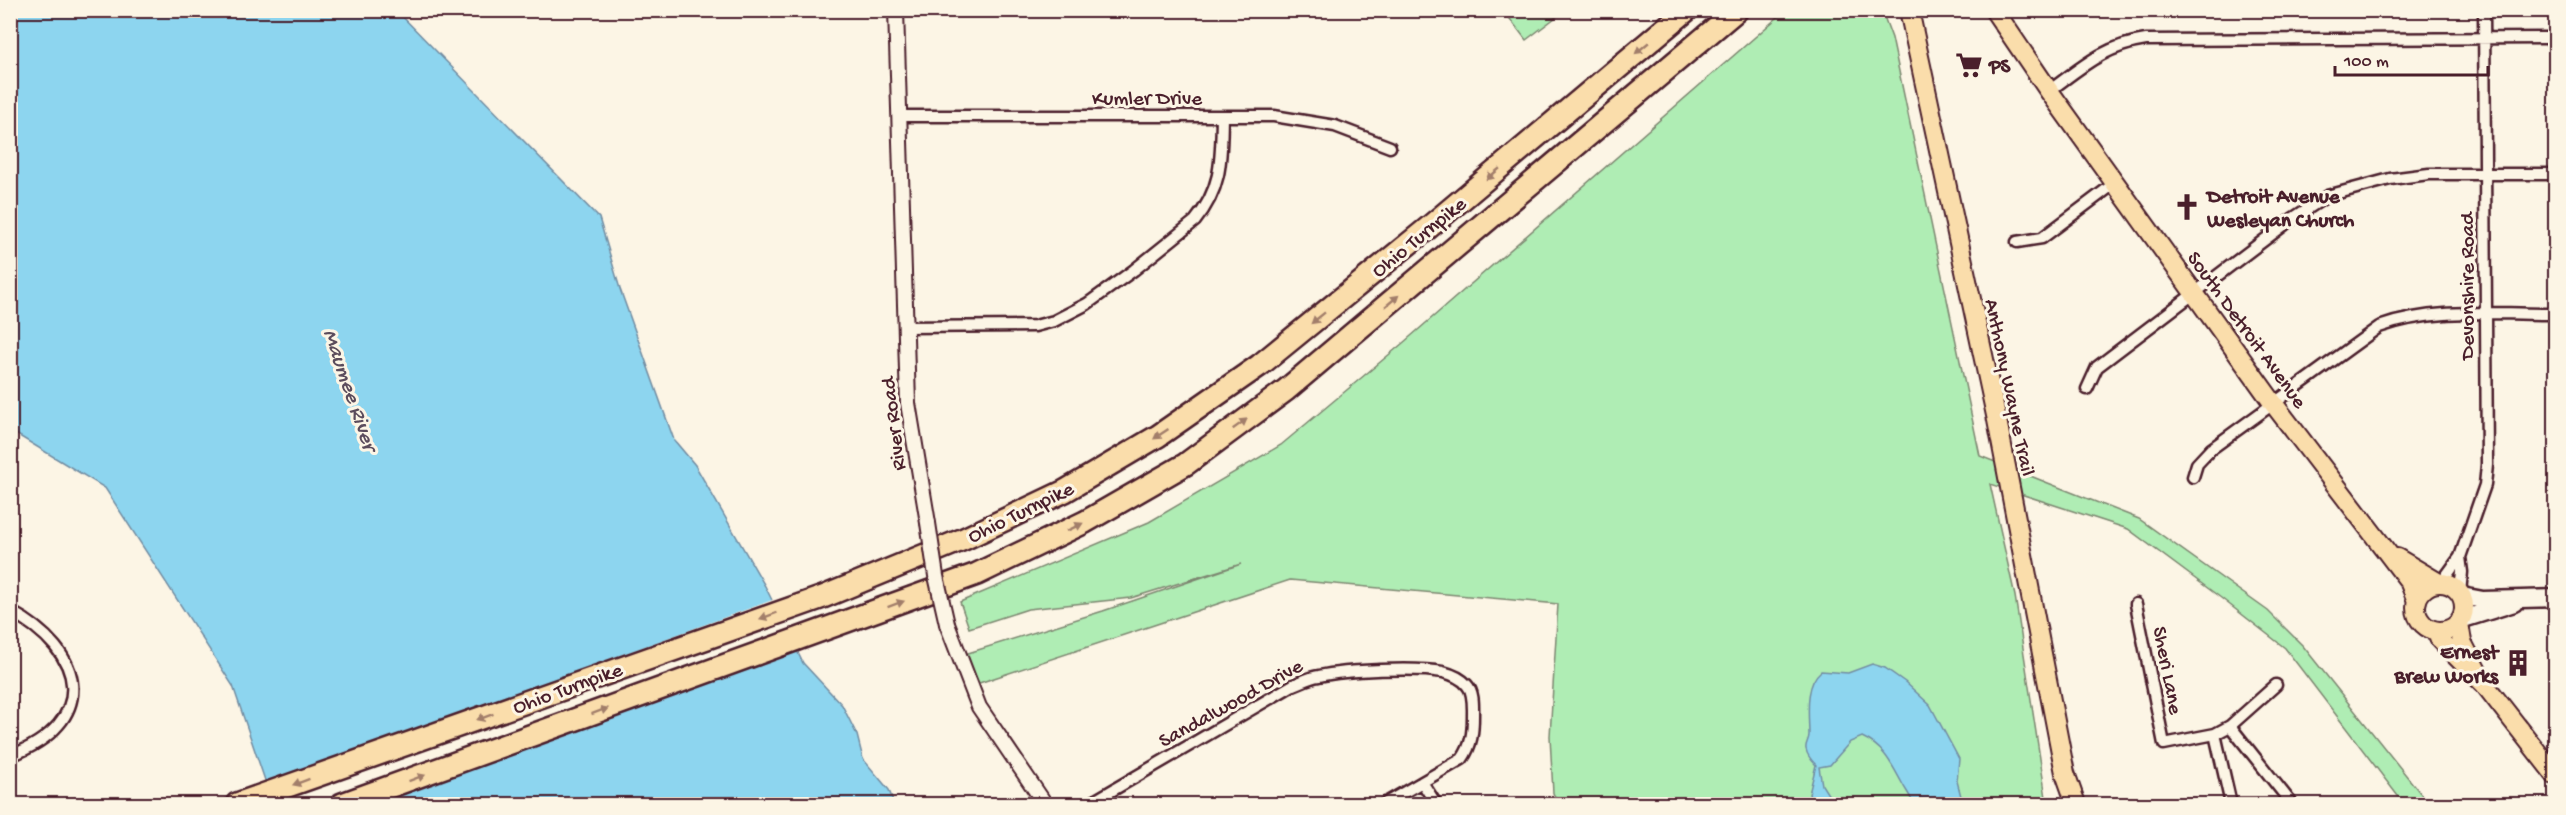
<svg xmlns="http://www.w3.org/2000/svg" width="2566" height="815" font-family="'Gochi Hand',sans-serif">
<style>
.green{fill:#afedb4;stroke:#7c8670;stroke-width:1.5}
.water{fill:#8dd5ef;stroke:#728ca1;stroke-width:1.5}
.pier{fill:#fcf5e5}
.lines{fill:none;stroke-linecap:round;stroke-linejoin:round}
.minor-casing{stroke:#4a1f2b;stroke-width:15}
.tertiary-casing{stroke:#4a1f2b;stroke-width:18}
.secondary-casing{stroke:#4a1f2b;stroke-width:21}
.primary-casing{stroke:#4a1f2b;stroke-width:22}
.trunk-casing{stroke:#4a1f2b;stroke-width:22}
.motorway-casing{stroke:#4a1f2b;stroke-width:26}
.minor{stroke:#fcf5e5;stroke-width:10}
.tertiary{stroke:#fcf5e5;stroke-width:14}
.secondary{stroke:#fcf5e5;stroke-width:16}
.primary{stroke:#faddab;stroke-width:18}
.trunk{stroke:#faddab;stroke-width:18}
.motorway{stroke:#faddab;stroke-width:21}
.tertiary-bridge-casing{stroke:#4a1f2b;stroke-width:18;stroke-linecap:butt}
.tertiary-bridge{stroke:#fcf5e5;stroke-width:14}
.oneway{fill:#a27e6b}
.labels{text-anchor:middle;stroke-width:6;stroke-linejoin:round;paint-order:stroke}
.poi-label{font-size:21px;font-weight:bold;fill:#4a1f2b;stroke:#fcf5e5;text-anchor:start}
.street-label{font-size:21px;fill:#4a1f2b;stroke:#fcf5e5}
.water-label{font-size:22px;font-style:italic;fill:#5b4c5c;stroke:#fcf5e5}
</style>
<rect width="100%" height="100%" fill="#fcf5e5"/>
<filter id="ink" filterUnits="userSpaceOnUse"><feTurbulence type="fractalNoise" baseFrequency=".0167" numOctaves="2"/><feDisplacementMap in="SourceGraphic" scale="12" xChannelSelector="R" yChannelSelector="G"/><feConvolveMatrix kernelMatrix="1 2 1 2 8 2 1 2 1" color-interpolation-filters="sRGB"/></filter>
<g filter="url(#ink)">
<path class="green" d="M1504 11H1564L1526 40Z
M1785 11H1882L1892 38 1980 456 2139 519 2268 611 2303 646 2429 804H2404L2285 648 2221 598 2128 529 1990 484 2015 596 2047 804H1559L1553 793 1550 736 1558 604 1290 580 979 683 965 654 1103 611 1241 564 1131 598 1028 609 969 628 960 602 1149 522 1281 445 1403 343Z"/>
<path class="water" d="M11 11H397L599 218 620 289 674 440 695 465 765 586 803 663 842 705 857 735 863 759 889 790 894 804H273L233 686 105 488 11 431Z
M1872 664 1885 668 1905 682 1930 705 1959 759 1957 781 1963 804H1913C1911 796 1906 791 1902 783 1891 763 1884 747 1862 737L1850 742 1830 765 1819 767 1822 785 1834 804H1812L1809 794 1816 765C1812 761 1807 755 1806 749 1805 744 1809 740 1809 735 1809 716 1804 685 1821 671L1848 673Z"/>
<path class="pier" d="M775 599 801 651 377 804H270L264 784Z"/>
<g class="lines">
<defs>
<path id="minor" d="M2049 91C2082 67 2104 46 2146 40L2556 38
M899 116H1274L1335 126 1390 147
M2017 242 2042 238 2115 183
M906 327 1035 326 1054 321 1087 304 1134 270 1195 221C1223 187 1221 158 1222 116
M2087 389 2097 367 2292 219 2327 196 2390 179 2429 174H2556
M2193 477 2197 464 2211 449 2379 327C2434 307 2498 314 2556 314
M2460 557 2462 572 2460 593
M2441 583 2460 557 2485 485 2487 465 2484 10
M2136 604 2164 744 2215 734 2230 726 2276 685
M10 611C87 652 99 722 10 756
M2230 726 2292 804
M2215 734 2231 804
M1422 782 1436 804
M1089 804 1293 685C1301 682 1310 677 1319 676 1346 670 1416 667 1443 672 1451 674 1461 678 1467 685 1474 692 1473 706 1473 715 1473 732 1472 745 1462 759L1384 804"/>
<path id="tertiary" d="M896 10 908 403 928 523
M947 624 979 707 1045 804"/>
<path id="secondary" d="M2462 596 2483 600 2556 598
M2460 620 2514 603"/>
<path id="primary" d="M1994 10 2049 91 2273 403 2409 581 2417 601
M2397 558 2439 583
M2416 607a24 24 0 1 1 48 0a24 24 0 1 1-48 0Z
M2459 623 2462 642 2478 673
M2437 631 2440 640 2485 685 2556 776"/>
<path id="trunk" d="M1909 10 1997 420 2065 773 2076 804"/>
<path id="motorway" d="M237 804 823 597 964 539 1065 491 1158 436 1260 365 1428 228 1687 10
M342 804 977 574 1085 522 1186 464 1286 390 1737 10"/>
</defs>
<use href="#minor" class="minor-casing"/>
<use href="#tertiary" class="tertiary-casing"/>
<use href="#secondary" class="secondary-casing"/>
<use href="#primary" class="primary-casing"/>
<use href="#trunk" class="trunk-casing"/>
<use href="#motorway" class="motorway-casing"/>
<use href="#minor" class="minor"/>
<use href="#tertiary" class="tertiary"/>
<use href="#secondary" class="secondary"/>
<use href="#primary" class="primary"/>
<use href="#trunk" class="trunk"/>
<use href="#motorway" class="motorway"/>
<defs>
<path id="tertiary-bridge" d="M928 523 936 576 947 624"/>
</defs>
<use href="#tertiary-bridge" class="tertiary-bridge-casing"/>
<use href="#tertiary-bridge" class="tertiary-bridge"/>
</g>
<defs><path id="oneway-solid" d="M-6-.8H1V-3.2L6.5 0L1 3.2V.8H-6Z" transform="scale(1.5)"/></defs>
<g class="oneway">
<use href="#oneway-solid" transform="translate(1642 48) rotate(140)"/>
<use href="#oneway-solid" transform="translate(1493 174) rotate(140)"/>
<use href="#oneway-solid" transform="translate(1392 301) rotate(-40)"/>
<use href="#oneway-solid" transform="translate(1318 318) rotate(141)"/>
<use href="#oneway-solid" transform="translate(1240 424) rotate(-36)"/>
<use href="#oneway-solid" transform="translate(1161 434) rotate(146)"/>
<use href="#oneway-solid" transform="translate(1075 527) rotate(-26)"/>
<use href="#oneway-solid" transform="translate(896 604) rotate(-20)"/>
<use href="#oneway-solid" transform="translate(768 616) rotate(160)"/>
<use href="#oneway-solid" transform="translate(600 711) rotate(-20)"/>
<use href="#oneway-solid" transform="translate(485 717) rotate(160)"/>
<use href="#oneway-solid" transform="translate(417 778) rotate(-20)"/>
<use href="#oneway-solid" transform="translate(301 782) rotate(160)"/>
</g>
</g>
<defs>
<symbol id="supermarket-bare" viewBox="-9 -9 18 18"><path d="M-6-5.5h2.5l.6 2H6L4.5 2H-2.5L-4.4-4H-6ZM-1.5 3.2a1.3 1.3 0 1 0 .1 0ZM3 3.2a1.3 1.3 0 1 0 .1 0Z" fill="#4a1f2b" stroke="#fcf5e5" stroke-width="2.5" paint-order="stroke"/></symbol>
<symbol id="church-bare" viewBox="-9 -9 18 18"><path d="M-1.2-6h2.4v3.5h3.3v2.4h-3.3V6h-2.4V-.1h-3.3v-2.4h3.3Z" fill="#4a1f2b" stroke="#fcf5e5" stroke-width="2.5" paint-order="stroke"/></symbol>
<symbol id="building-bare" viewBox="-9 -9 18 18"><path d="M-4-6H4V6H1V3H-1V6H-4ZM-2.5-4.3h1.7v1.8h-1.7ZM.8-4.3h1.7v1.8H.8ZM-2.5-1h1.7V.8h-1.7ZM.8-1h1.7V.8H.8Z" fill="#4a1f2b" stroke="#fcf5e5" stroke-width="2.5" paint-order="stroke"/></symbol>
</defs>
<g fill-rule="evenodd">
<use href="#supermarket-bare" x="1950" y="46" width="38" height="38"/>
<use href="#church-bare" x="2168" y="188" width="38" height="38"/>
<use href="#building-bare" x="2499" y="644" width="38" height="38"/>
</g>
<g class="labels">
<g class="poi-label">
<text x="1989" y="72">PS</text>
<text x="2207" y="202">Detroit Avenue<tspan x="2207" dy="24">Wesleyan Church</tspan></text>
<text x="2498" y="658" text-anchor="end">Ernest<tspan x="2498" dy="24">Brew Works</tspan></text>
</g>
<g class="street-label">
<text x="1147" y="104">Kumler Drive</text>
<text transform="translate(1418 236) rotate(-39)" y="7">Ohio Turnpike</text>
<text transform="translate(2466 286) rotate(-90)" y="7">Devonshire Road</text>
<text transform="translate(2248 329) rotate(54)" y="7">South Detroit Avenue</text>
<text transform="translate(2011 387) rotate(78)" y="7">Anthony Wayne Trail</text>
<text transform="translate(892 424) rotate(-97)" y="7">River Road</text>
<text transform="translate(1020 511) rotate(-26)" y="7">Ohio Turnpike</text>
<text transform="translate(2169 670) rotate(79)" y="7">Sheri Lane</text>
<text transform="translate(567 687) rotate(-20)" y="7">Ohio Turnpike</text>
<text transform="translate(1230 702) rotate(-29)" y="7">Sandalwood Drive</text>
</g>
<g class="water-label">
<text transform="translate(352 389) rotate(71)" y="8">Maumee River</text>
</g>
</g>
<rect width="2566" height="815" fill="none" stroke="#fcf5e5" stroke-width="36"/>
<rect x="18" y="18" width="2530" height="779" fill="none" stroke="#4a1f2b" stroke-width="2" filter="url(#ink)"/>
<path d="M2335 66v9h153v-9" fill="none" stroke="#4a1f2b" stroke-width="3"/>
<text x="2344" y="66" font-size="18" fill="#4a1f2b" stroke="#fcf5e5" stroke-width="4.5" paint-order="stroke">100 m</text>
</svg>
